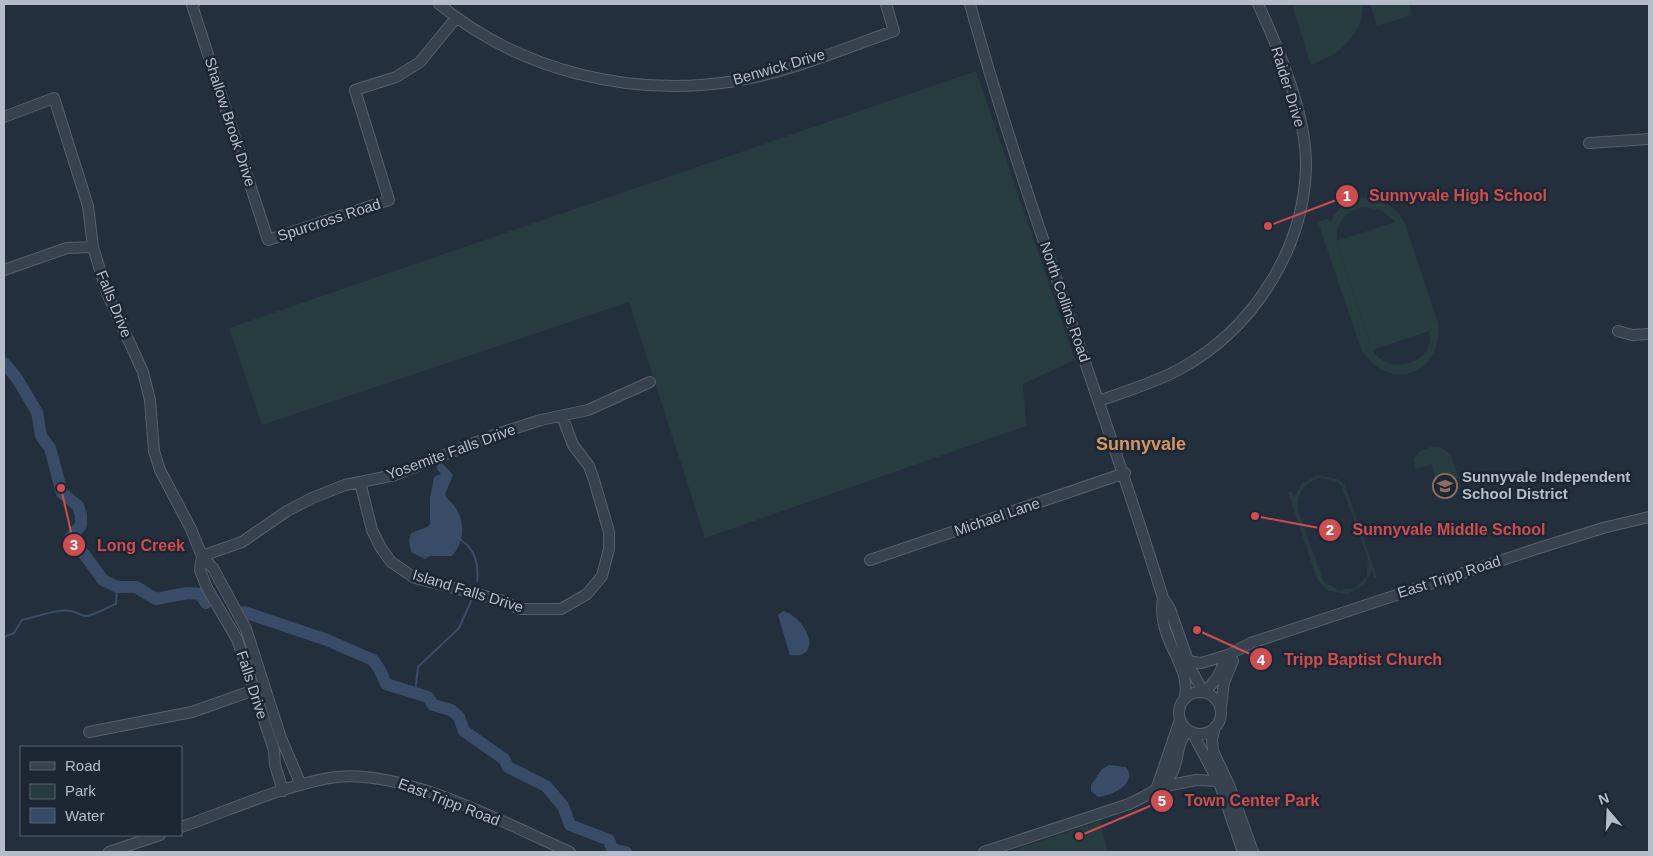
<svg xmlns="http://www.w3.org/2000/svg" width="1653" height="856" font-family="Arial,sans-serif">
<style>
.green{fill:#263c3f;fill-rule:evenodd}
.water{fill:#394c67}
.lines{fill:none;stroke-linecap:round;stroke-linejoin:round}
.stream{stroke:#394c67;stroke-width:2}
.river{stroke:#394c67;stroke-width:12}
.minor-casing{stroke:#565f6c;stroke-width:12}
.minor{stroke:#38414e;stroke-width:10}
.labels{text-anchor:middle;stroke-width:5;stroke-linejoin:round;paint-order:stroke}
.street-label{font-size:15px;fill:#b4bcc9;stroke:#1d2633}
.poi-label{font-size:15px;font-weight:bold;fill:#b4bcc9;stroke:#1d2633;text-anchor:start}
.quarter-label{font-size:18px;font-weight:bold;fill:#d59563;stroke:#1d2633}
.leader{fill:none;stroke:#ce4d50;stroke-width:2}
.callout-dot{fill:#ce4d50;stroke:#1d2633;stroke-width:2}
.mark-label{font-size:15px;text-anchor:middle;font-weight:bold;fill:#fff}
.callout-label{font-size:16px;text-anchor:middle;font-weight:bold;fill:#ce4d50;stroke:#1d2633;stroke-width:5;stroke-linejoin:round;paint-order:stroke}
</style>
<rect width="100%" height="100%" fill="#242f3e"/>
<path class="green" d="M1295 4H1363C1362 36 1339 55 1311 65L1293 8Z
M1370 4H1409L1412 15 1377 26Z
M976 71 1075 360 1023 384 1026 426 705 538 629 302 262 425 229 328Z
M1360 198C1381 198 1393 204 1404 221L1438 323C1444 375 1388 394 1361 349L1318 222 1328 219 1330 222C1337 209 1346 203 1360 198ZM1362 207 1382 210 1395 222 1337 241C1335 223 1346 212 1362 207ZM1337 243 1371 347V348L1337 244ZM1429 331C1437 364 1388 377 1372 350Z
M1431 447C1453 447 1452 460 1459 478L1438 485 1431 464 1416 469 1413 459 1420 451Z
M1318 475 1337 479 1345 485 1377 577 1374 578 1372 570 1364 585 1348 594 1329 591 1321 584 1316 576 1288 492 1292 491 1294 498 1301 484ZM1319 478 1336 481 1342 487 1368 559 1367 576 1355 588 1339 590 1324 582 1298 511C1296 494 1303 484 1319 478Z
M1100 821 1108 852H1008Z"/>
<path class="water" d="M441 462 453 475 445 494C447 500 452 502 455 507 466 522 464 543 452 556H430L425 559 411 552 409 540 411 533 427 527 430 524V498L434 477 441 474 437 469 438 463Z
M783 611C806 617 825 659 790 655L778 615Z
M1109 765 1126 767C1138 784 1111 796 1098 797L1091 791V785L1102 769Z"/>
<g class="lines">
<path class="stream" d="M461 540C475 549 479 565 477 581
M4 637 14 633 22 620C36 617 59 608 72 611 79 613 83 618 91 615 100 612 108 607 116 604L117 587
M415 693 418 667 459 628 472 599"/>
<path class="river" d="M4 363 16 377 37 412 41 436 50 448 62 493 78 506 81 515V525L70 538 71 543 84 554 103 580 117 587H136L156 599 187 593 200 594 206 603
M244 612 327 640 373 660 380 670 386 684 428 697 433 705 451 710 459 717 464 731 504 759 508 767 546 786 563 806 570 825 609 840 612 849 626 852"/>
<defs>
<path id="minor" d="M194 4 192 5 268 240 389 200 355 90 396 77 420 62 456 18
M439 4C520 71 632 98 735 81 790 72 842 49 894 31L886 4
M970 4C1025 205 1102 399 1163 598L1170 609 1191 669 1203 692
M4 117 54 98 88 206 93 247 107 293 143 372 150 400 154 451 160 470 191 529 202 556 213 568 246 629 281 738 301 785
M1589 143 1649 139
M4 270 67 248 93 247
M1618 331 1632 335 1649 334
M1099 401C1126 391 1154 383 1180 369 1253 329 1304 250 1306 166 1307 116 1279 49 1258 4
M360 482 372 530 381 548 391 562 415 578 500 600 520 609H561L587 594 602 576 609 549V532L594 480 589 466 573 445 562 416
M202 556 242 542 287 511 312 498 345 485 395 475 494 435 541 420 588 410 650 382
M202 556 200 570 207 588 237 639 274 750 275 765 283 791
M870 560 1125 473
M1163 598C1156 641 1191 662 1185 697
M1187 661 1201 663 1228 655
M1179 713a21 21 0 1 1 42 0a21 21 0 1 1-42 0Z
M1205 692 1217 678 1228 655 1251 643 1542 547 1603 528 1649 517
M1221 707 1224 682 1233 661
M1215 727 1212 739 1213 751 1229 785 1253 852
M89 732 192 712 260 688
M1192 732 1220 785 1243 852
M1157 787 1180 720
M1160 787 1196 780 1217 781
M181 827C228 811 280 787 329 778 398 765 506 824 570 852
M109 852 160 835
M984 852 1129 804C1144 797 1165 787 1173 771 1179 759 1177 738 1189 731"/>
</defs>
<use href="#minor" class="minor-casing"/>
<use href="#minor" class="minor"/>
</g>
<defs>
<symbol id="school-ring" viewBox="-11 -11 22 22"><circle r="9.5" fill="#1d2633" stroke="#8d6e63" stroke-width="1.5"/><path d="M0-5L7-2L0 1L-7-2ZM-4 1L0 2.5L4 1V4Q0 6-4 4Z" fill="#8d6e63"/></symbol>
</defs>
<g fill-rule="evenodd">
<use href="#school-ring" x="1431" y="472" width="28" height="28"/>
</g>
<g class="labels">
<g class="street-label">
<text transform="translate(779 67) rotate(-16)" y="5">Benwick Drive</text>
<text transform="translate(1288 87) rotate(73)" y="5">Raider Drive</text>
<text transform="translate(230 122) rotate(72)" y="5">Shallow Brook Drive</text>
<text transform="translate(329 220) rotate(-18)" y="5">Spurcross Road</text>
<text transform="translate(1065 302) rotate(71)" y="5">North Collins Road</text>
<text transform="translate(114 304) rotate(68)" y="5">Falls Drive</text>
<text transform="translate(451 452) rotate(-20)" y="5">Yosemite Falls Drive</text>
<text transform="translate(997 517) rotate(-19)" y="5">Michael Lane</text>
<text transform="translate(1449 577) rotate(-18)" y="5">East Tripp Road</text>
<text transform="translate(468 591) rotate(17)" y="5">Island Falls Drive</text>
<text transform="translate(252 685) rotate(72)" y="5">Falls Drive</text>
<text transform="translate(449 802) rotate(21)" y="5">East Tripp Road</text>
</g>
<g class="poi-label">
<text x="1462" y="482">Sunnyvale Independent<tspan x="1462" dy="17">School District</tspan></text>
</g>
<g class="quarter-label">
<text x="1141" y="450">Sunnyvale</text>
</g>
</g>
<path class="leader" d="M1268 226L1347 196M1255 516L1330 530M61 488L74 545M1197 630L1261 659M1079 836L1162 801"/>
<g class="callout-dot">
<circle cx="1268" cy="226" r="5"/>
<circle cx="1255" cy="516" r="5"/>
<circle cx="61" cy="488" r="5"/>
<circle cx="1197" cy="630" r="5"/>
<circle cx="1079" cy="836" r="5"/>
<circle cx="1347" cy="196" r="12"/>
<circle cx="1330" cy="530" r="12"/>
<circle cx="74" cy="545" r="12"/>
<circle cx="1261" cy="659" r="12"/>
<circle cx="1162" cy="801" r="12"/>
</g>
<g class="mark-label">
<text x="1347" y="201">1</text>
<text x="1330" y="535">2</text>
<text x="74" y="550">3</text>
<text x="1261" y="665">4</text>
<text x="1162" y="806">5</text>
</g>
<g class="callout-label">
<text x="1458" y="201">Sunnyvale High School</text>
<text x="1449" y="535">Sunnyvale Middle School</text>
<text x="141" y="551">Long Creek</text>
<text x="1363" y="665">Tripp Baptist Church</text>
<text x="1252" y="806">Town Center Park</text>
</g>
<rect width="1653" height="856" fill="none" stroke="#b4bcc9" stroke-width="10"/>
<rect x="20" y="746" width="162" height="90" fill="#1d2633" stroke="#59626f"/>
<rect x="30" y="762" width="25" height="8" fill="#38414e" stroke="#59626f"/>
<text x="65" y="771" font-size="15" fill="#b4bcc9">Road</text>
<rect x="30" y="784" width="25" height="15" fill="#263c3f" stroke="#59626f"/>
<text x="65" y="796" font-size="15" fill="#b4bcc9">Park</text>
<rect x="30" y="808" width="25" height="15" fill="#394c67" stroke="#59626f"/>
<text x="65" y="821" font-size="15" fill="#b4bcc9">Water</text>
<g transform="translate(1608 811) rotate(341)" stroke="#1d2633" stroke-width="4" paint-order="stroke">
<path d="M0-4L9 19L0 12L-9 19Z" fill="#b4bcc9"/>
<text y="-8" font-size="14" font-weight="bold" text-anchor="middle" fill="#b4bcc9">N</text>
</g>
</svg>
